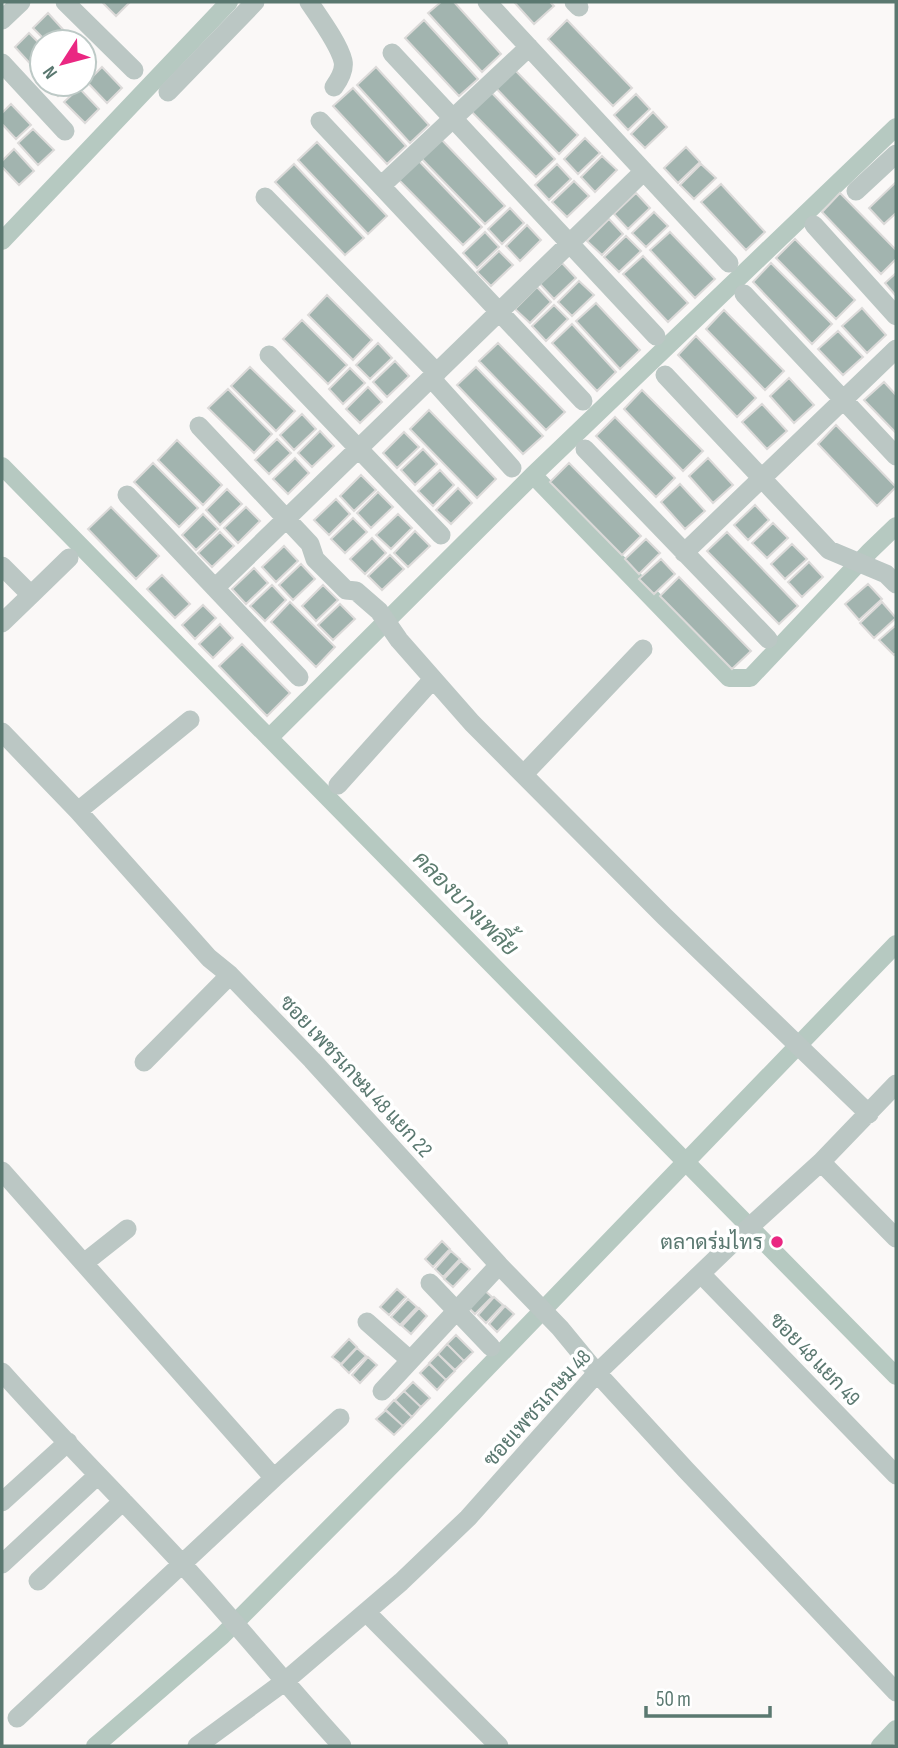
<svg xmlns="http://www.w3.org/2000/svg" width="898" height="1748" font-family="'Sofia Sans Condensed',Sarabun,sans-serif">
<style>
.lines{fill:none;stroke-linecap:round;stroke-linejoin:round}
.canal{stroke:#b6c9c1;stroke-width:18}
.building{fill:#a2b4af;stroke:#dcdad9;stroke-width:2}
.minor{stroke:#bbc7c4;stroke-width:19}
.poi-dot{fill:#ea2782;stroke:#fff;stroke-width:2.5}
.labels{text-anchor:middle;stroke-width:7;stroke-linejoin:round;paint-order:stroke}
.street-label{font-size:21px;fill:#5a7870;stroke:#fff}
.poi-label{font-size:21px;fill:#5a7870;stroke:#fff;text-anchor:end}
.water-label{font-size:23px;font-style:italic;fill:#5e7d70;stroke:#fff}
</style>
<rect width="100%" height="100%" fill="#faf8f7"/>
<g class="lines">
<path class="canal" d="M2 241 229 2
M2 466 896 1376
M533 475 729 678H750L870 551 896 526
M269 738 533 475 896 127
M95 1746 222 1636 431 1426 896 944
M880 1746 896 1729"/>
</g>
<path class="building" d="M102 2H130L116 16Z
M441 2H454L501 54 482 72 428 13Z
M514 2H550L554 6 534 24Z
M48 13 68 35 60 42H47L33 28Z
M424 20 478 79 459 96 405 38Z
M567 20 632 88 613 106 548 39Z
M29 33 42 46V62L35 69 15 47Z
M84 49 96 62 84 73Z
M102 67 122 88 107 103 87 82Z
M376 67 429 125 410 143 357 85Z
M513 68 578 135 559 154 494 86Z
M47 84H71L58 96Z
M79 88 99 109 85 123 64 102Z
M353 88 406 146 387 164 333 106Z
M490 91 555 159 536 177 470 110Z
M636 94 650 109 628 130 614 115Z
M11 104 31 125 16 139 2 124V113Z
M653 112 667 127 645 148 631 134Z
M33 129 54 150 38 165 18 143Z
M440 138 505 206 485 224 420 157Z
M585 138 600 153 578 174 564 159Z
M317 142 387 216 368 234 298 160Z
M686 147 700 162 678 183 664 168Z
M14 149 34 171 19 185 2 167V161Z
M602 156 617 170 595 192 581 177Z
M417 159 482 227 463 245 397 178Z
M294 164 364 238 345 255 275 182Z
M557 164 571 179 549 200 535 185Z
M701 164 716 178 694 199 680 185Z
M574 181 589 196 567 217 552 202Z
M896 182V213L884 224 869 208Z
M721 184 765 232 746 250 701 202Z
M636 193 650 208 628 229 614 214Z
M840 193 896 250V259L881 274 822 212Z
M510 208 524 223 502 244 488 229Z
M654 212 668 226 646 247 632 233Z
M609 219 623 234 602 255 587 241Z
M527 225 541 240 520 261 506 246Z
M485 232 499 247 477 268 463 253Z
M670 232 715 279 695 298 650 250Z
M626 236 641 251 619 272 604 257Z
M795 239 855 300 836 319 776 258Z
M499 251 513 265 491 286 477 272Z
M643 256 688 303 668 322 623 274Z
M562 263 576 278 554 299 540 284Z
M771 263 832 324 812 344 753 282Z
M896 273V296L885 283Z
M579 281 594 295 572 316 558 302Z
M537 287 551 302 530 323 515 309Z
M327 295 372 340 353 360 308 315Z
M596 303 640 350 620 369 576 321Z
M554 305 568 319 546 341 532 326Z
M862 308 886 335 867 353 842 326Z
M724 310 784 371 765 390 706 329Z
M302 320 347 365 328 384 283 339Z
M572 324 616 372 597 391 552 343Z
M838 331 863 357 843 375 818 349Z
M696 336 756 398 737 417 678 355Z
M378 343 392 358 370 379 356 365Z
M498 343 565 412 546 430 479 361Z
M395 361 409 376 387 397 373 382Z
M250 367 295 411 276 431 231 386Z
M476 367 543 436 523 454 457 385Z
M350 368 365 383 343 404 329 389Z
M789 378 814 405 794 423 770 396Z
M884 382 896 395V433L864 400Z
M368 387 382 402 360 423 346 409Z
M228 389 272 434 254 453 208 408Z
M642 390 703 451 683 471 624 409Z
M762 404 787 431 767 449 742 422Z
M429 410 496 479 477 498 410 429Z
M302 414 316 429 294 450 280 435Z
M615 417 675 478 656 497 596 436Z
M836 425 896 487 877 506 818 444Z
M320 431 334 446 312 467 298 453Z
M404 432 419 447 397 468 383 453Z
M277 439 291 453 269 474 255 460Z
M177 440 222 485 203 505 158 460Z
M423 449 437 464 415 485 401 470Z
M295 458 309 473 288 494 273 479Z
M708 458 733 485 713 503 689 476Z
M153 463 198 508 179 527 134 482Z
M569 463 641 536 622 555 550 482Z
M440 470 454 485 433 506 418 491Z
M361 475 376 490 354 511 340 496Z
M680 484 705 511 685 529 661 502Z
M458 488 472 503 451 524 436 510Z
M227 489 242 504 220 525 206 510Z
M378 492 393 507 371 528 357 513Z
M336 499 350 514 329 535 314 520Z
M755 505 769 520 748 540 734 525Z
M111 507 159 556 136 579 88 529Z
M246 507 260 521 238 543 224 528Z
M203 514 218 529 196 550 182 535Z
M398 514 412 528 391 549 376 535Z
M353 518 367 532 345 553 331 539Z
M773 523 788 538 767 558 752 543Z
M415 531 430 546 408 567 394 553Z
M220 532 234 546 212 567 198 553Z
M727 532 798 606 779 624 707 551Z
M372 538 386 553 365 574 350 559Z
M646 539 660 553 639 574 625 559Z
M792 544 807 559 785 579 771 564Z
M284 546 298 561 276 582 262 567Z
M390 555 404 569 382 590 368 576Z
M661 559 675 574 654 594 639 579Z
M809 562 823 577 802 597 788 582Z
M301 564 315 579 293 600 279 585Z
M254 568 268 583 246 604 232 589Z
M162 575 190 604 175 618 147 589Z
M679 577 751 651 732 669 660 596Z
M868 584 882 599 859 620 845 604Z
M272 585 286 600 265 621 250 606Z
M323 585 338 600 316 621 302 606Z
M290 602 335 647 316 667 271 622Z
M882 602 896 618 874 638 860 623Z
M340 604 355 619 333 640 318 625Z
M203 605 216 618 195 639 182 625Z
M220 624 233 638 213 658 199 644Z
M896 625V653L894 655 879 640Z
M242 644 290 693 267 716 219 666Z
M442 1241 450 1249 433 1267 425 1259Z
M451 1251 460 1259 443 1277 435 1269Z
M461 1261 470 1269 453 1287 444 1279Z
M397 1289 406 1297 389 1315 380 1307Z
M483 1289 492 1297 475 1314 467 1306Z
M494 1297 503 1305 486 1323 478 1315Z
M408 1299 417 1307 400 1325 391 1317Z
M505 1306 514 1314 497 1332 489 1324Z
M419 1308 427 1316 411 1334 402 1326Z
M456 1335 473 1352 464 1361 447 1344Z
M349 1339 357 1347 341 1364 332 1357Z
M447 1344 464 1361 455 1370 438 1354Z
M357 1348 366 1356 349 1373 341 1365Z
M438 1354 455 1371 446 1380 429 1363Z
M368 1357 377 1365 360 1383 352 1375Z
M429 1364 446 1380 437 1390 420 1373Z
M413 1382 430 1398 421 1407 404 1391Z
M404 1391 421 1407 412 1417 395 1400Z
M394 1400 412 1417 403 1426 385 1410Z
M386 1410 403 1426 394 1435 376 1419Z"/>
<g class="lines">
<path class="minor" d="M65 2 134 70
M309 2C319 17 339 44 343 61 345 70 339 80 334 87
M487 2 729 263
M574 2 579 7
M2 20 21 2
M392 53 656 336
M2 63 65 131
M168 92 255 2
M320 121 583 401
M381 186 529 47
M856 191 896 154
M265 197 437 373
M814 225 896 316
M744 294 896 456
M269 355 441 535
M665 375 829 550 886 574 896 584
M431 378 512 468
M199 426 310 544 315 559 346 590 356 591 379 611 399 640 472 723 664 916 869 1114
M585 449 768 639
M127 495 299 677
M684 553 896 349
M2 566 31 595 2 623
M215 588 644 171
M31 595 69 558
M2 732 78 811 209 958 230 975 312 1060 499 1265 560 1328 597 1373 686 1470 896 1692
M524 774 643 649
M338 785 433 679
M78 811 190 720
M144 1062 230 975
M821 1162 896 1238
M2 1171 274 1478 17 1718
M84 1263 127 1229
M701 1274 896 1475
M430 1283 491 1347
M367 1322 410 1360
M2 1372C61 1438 124 1501 184 1566 238 1625 288 1687 342 1746
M382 1391 499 1265
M274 1478 340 1418
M2 1502 68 1442
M2 1564 98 1475
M38 1581 123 1501
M366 1612 499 1746
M197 1746 284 1682 401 1582 468 1518 597 1373 744 1232 821 1162 896 1084"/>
</g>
<circle class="poi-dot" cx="777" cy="1242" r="7"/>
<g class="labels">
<g class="street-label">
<text transform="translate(356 1076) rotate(47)" y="7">ซอย เพชรเกษม 48 แยก 22</text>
<text transform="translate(815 1359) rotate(46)" y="7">ซอย 48 แยก 49</text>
<text transform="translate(537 1408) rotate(-48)" y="7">ซอยเพชรเกษม 48</text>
</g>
<g class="poi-label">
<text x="763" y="1249">ตลาดร่มไทร</text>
</g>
<g class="water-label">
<text transform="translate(466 903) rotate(45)" y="8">คลองบางเพลี้ย</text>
</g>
</g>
<rect width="898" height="1748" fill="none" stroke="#5a7870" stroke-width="7"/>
<g transform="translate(63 63) rotate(234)"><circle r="33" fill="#ffffff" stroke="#bdc9c6" stroke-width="2"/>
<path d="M0-5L12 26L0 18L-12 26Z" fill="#ea2782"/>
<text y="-10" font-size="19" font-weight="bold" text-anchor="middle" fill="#5a7870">N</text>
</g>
<path d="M646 1706v10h124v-10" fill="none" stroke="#5a7870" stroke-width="3.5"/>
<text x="656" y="1706" font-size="21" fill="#5a7870" stroke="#ffffff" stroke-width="5" paint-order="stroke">50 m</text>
</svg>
